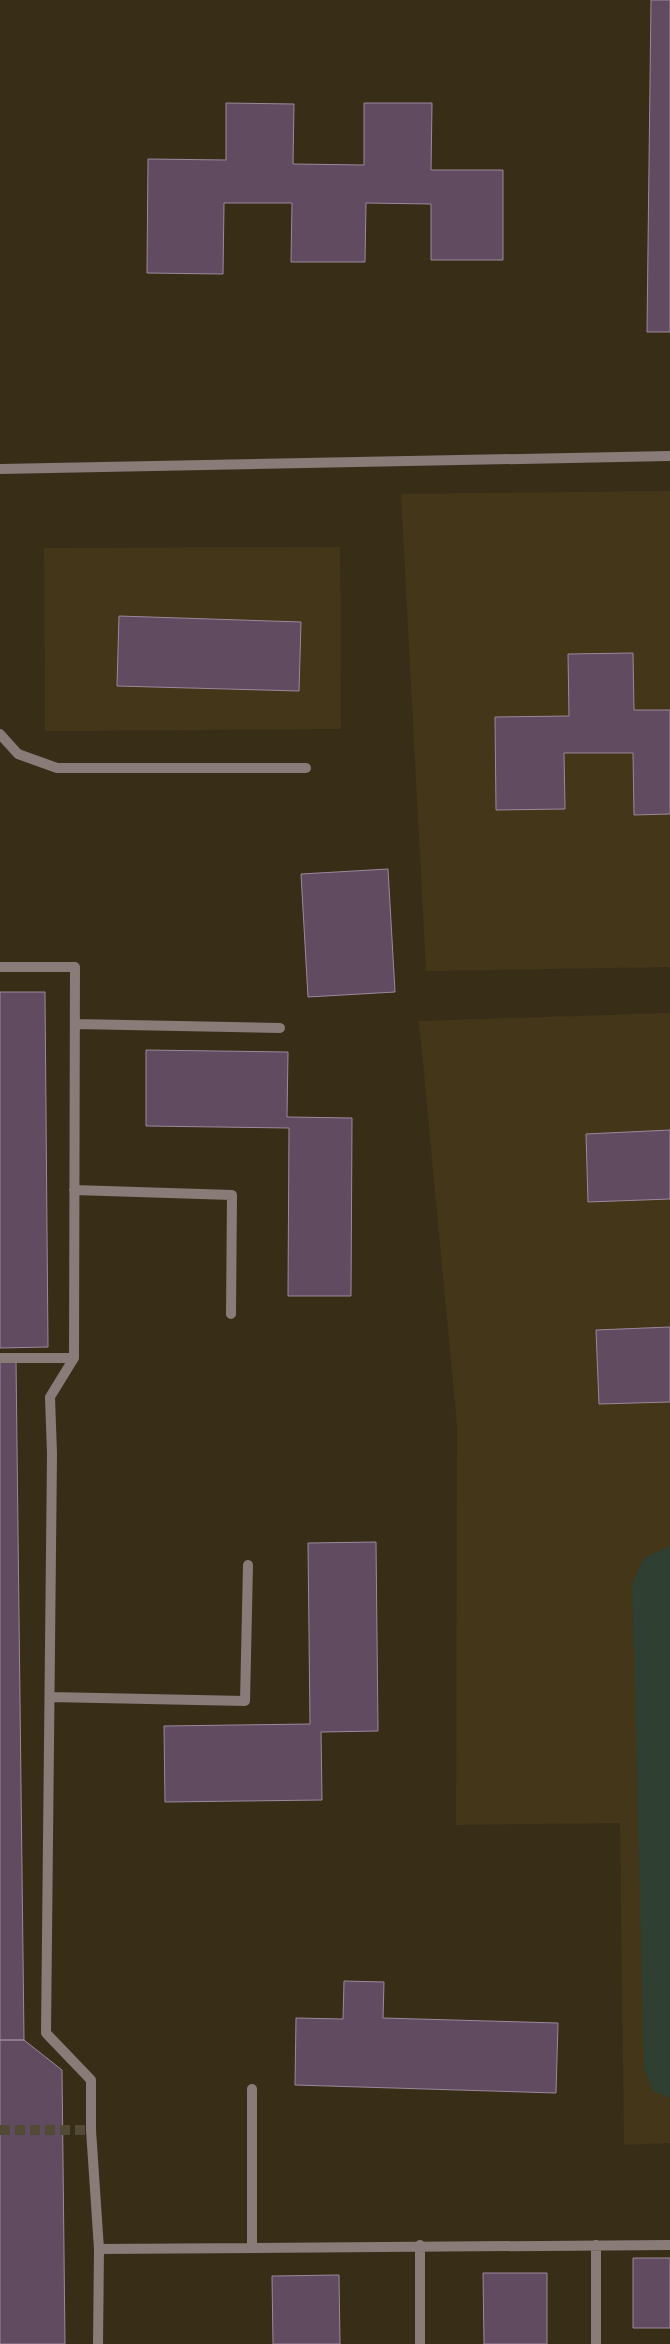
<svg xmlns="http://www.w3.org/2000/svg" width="670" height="2344" font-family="'Noto Serif',serif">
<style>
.built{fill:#433619}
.green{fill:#2f3f32}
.building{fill:#604b60;stroke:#9c889d}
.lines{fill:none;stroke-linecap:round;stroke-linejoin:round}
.minor-tunnel{stroke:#534a35;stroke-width:10;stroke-dasharray:10 5;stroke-linecap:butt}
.service{stroke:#887b78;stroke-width:10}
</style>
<rect width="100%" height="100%" fill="#382e18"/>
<path class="built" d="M670 491V967L426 971 401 494Z
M340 547 341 729 45 731 44 548Z
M670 1013V2143L624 2145 620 1823 456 1825 457 1425 419 1021Z"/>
<path class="green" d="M670 1546V2098L653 2091 644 2068 632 1584 644 1558Z"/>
<path class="building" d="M651 0H670V332H647Z
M226 103 294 104 293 164 364 165V103H432L431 170H503V260H431V204L366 203 365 262H291L292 203H224L223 274 147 273 148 159 226 160Z
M119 616 301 622 299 691 117 686Z
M633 653 634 710H670V814L634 815 633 753H564L565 809 496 810 495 717 569 716 568 654Z
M388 869 395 992 308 997 301 874Z
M0 992H45L48 1347 0 1348Z
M146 1050 288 1052 287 1117 352 1118 351 1296H288L289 1128 146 1126Z
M670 1130V1199L588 1202 586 1134Z
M670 1327V1402L599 1404 596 1330Z
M0 1360H16L24 2040H0Z
M376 1542 378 1731 321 1732 322 1800 165 1802 164 1726 310 1724 308 1543Z
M344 1981 384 1982 383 2018 558 2023 556 2093 295 2085 296 2018 343 2019Z
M0 2040H24L62 2070 65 2344H0Z
M633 2258H670V2328H633Z
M483 2273H547V2344H484Z
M339 2275 340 2344H273L272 2276Z"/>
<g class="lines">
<path class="minor-tunnel" d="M0 2130H91"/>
<path class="service" d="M0 469 670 456
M0 734 18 754 57 768H306
M0 967H75L74 1358 50 1397 52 1454 46 2033 91 2080V2130L99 2249 98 2344
M75 1024 280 1028
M74 1190 232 1195 231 1314
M0 1358H74
M50 1697 245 1701 248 1565
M420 2245V2344
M596 2245V2344
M252 2247V2089
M99 2249 670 2245"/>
</g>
</svg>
